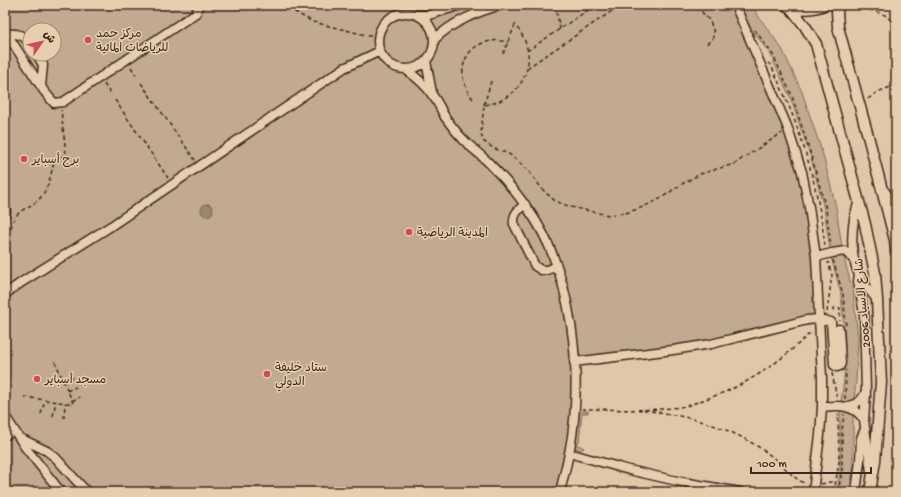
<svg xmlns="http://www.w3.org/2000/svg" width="901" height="497" font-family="'Gochi Hand','Playpen Sans Arabic',sans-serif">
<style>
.green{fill:#c2aa90;stroke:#7e6a57;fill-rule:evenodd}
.water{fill:#9a856f;stroke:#74614f}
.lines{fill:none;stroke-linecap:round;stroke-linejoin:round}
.minor-casing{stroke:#3b2a1e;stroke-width:11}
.major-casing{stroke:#3b2a1e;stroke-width:13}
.path{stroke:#3b2a1e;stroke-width:1.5;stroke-dasharray:4 3;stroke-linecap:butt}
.minor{stroke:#e7ceaf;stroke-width:8}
.major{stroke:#e7ceaf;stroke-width:10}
.poi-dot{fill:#d1495b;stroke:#e7ceaf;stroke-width:1.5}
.labels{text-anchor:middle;stroke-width:3;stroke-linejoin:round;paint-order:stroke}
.poi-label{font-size:12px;fill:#3b2a1e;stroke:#e7ceaf;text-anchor:start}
.street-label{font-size:12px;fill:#3b2a1e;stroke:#e7ceaf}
</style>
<rect width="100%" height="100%" fill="#e0c7a9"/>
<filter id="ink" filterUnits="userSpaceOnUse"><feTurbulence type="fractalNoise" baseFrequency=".025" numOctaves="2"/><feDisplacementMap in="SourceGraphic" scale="8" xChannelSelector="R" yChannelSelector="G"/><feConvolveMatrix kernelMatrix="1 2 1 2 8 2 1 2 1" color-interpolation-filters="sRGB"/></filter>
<g filter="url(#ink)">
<path class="green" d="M5 5H735L787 126 809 207 819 319 813 324 706 347 573 361 574 393 561 492H5ZM30 30H54V54H30Z
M739 5H753L756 13 782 49 802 92 823 155 836 207 843 254 853 292 858 338 856 381 853 409V471L849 492H837L840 470V409L844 380 845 339 841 294 831 257 824 209 811 158 790 97 771 56 745 19Z
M578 411H588V413H582L579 442H577L576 444 584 448 581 450 576 448 574 444Z"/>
<path class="water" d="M201 210a6 6 0 1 1 12 0a6 6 0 1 1-12 0Z"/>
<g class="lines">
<defs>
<path id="minor" d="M735 5 787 126 802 172 809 207 816 257 822 378V407L820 435 813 492
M378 41a28 28 0 1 1 56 0a28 28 0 1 1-56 0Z
M418 15H429L461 5
M5 31 44 91 54 103 63 102 196 13 199 5
M5 34C16 33 24 34 30 44
M434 40C450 23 479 11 502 5
M37 54 43 65 41 86
M426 61 432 93
M405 69C415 76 426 85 433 96 438 102 441 110 445 117 450 124 456 132 462 138 470 147 480 154 489 163 503 177 516 192 528 209 574 273 584 378 569 454 566 467 563 479 560 492
M883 189 896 206
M859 201C851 222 849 254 859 275 863 284 871 292 877 300
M525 204C518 210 513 214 514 224L535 266 541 270H547L557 266
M5 213 6 211
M816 257 832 253 845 251 855 261
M5 294 22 282 111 226 344 68 380 51
M574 362 673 350 711 344 807 320 819 319 831 322 834 365 837 367 840 366 841 363 839 329
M849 406C858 403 863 400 866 391L864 313 858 282 859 274
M822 407C839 405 854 404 864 420L871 472
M5 416 25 447 61 492
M864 420 866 394
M5 436 14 430
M20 438 47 451 56 458 73 477 87 492
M569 453 629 470 677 481 740 492
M856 492 860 461 861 438 865 429"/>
<path id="major" d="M839 5 837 11 838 27 868 136 895 240 896 252
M787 6C800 10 812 10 824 5
M790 7 805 26 816 44 865 224 875 273 877 300 881 382 875 461 870 492"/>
</defs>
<use href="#minor" class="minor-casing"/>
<use href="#major" class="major-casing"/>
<path class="path" d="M282 5 313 22 378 38
M555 5 560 29
M682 5 699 9 710 21 714 33 712 40 705 45
M856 5 885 15 896 25
M755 30 773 55 792 96 812 158 826 209 831 246
M527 51 591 8 603 5
M503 54 515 25C543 57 524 100 484 105L481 133 483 141 493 148 509 154 527 169 543 190 555 201 571 207 608 215 626 213 643 207 658 200 682 184 700 174 734 164 782 133
M768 63 771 65C782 89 793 114 801 139 813 173 821 210 825 247
M131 67 136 75
M527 68 621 5
M141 83 195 160
M104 84 110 93
M473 99C449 69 470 33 508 42
M868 99 877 92 896 85
M115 100 168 178
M484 105 492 78
M5 229 10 230C12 226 13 220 16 216 22 208 34 206 41 197 49 187 51 173 54 162L66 154 61 110
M833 260 843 294 846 325
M834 311V308H840V321
M827 312 832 275 828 262
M55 361 73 403
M832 373 837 399
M63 381 73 377
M67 391 76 387
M24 397 73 404
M845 399 846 370
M72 401 80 397
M582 409C616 409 652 412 686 406 693 404 700 401 706 399 746 386 779 363 809 334H813
M644 410C686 416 724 424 760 448 766 452 772 456 777 461 786 468 795 480 806 484
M41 414 45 400
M53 416 56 401
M64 418 65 403
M821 484 835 481
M834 492 839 462 838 414
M838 492 842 471V431L844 414"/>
<use href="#minor" class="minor"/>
<use href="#major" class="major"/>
</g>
</g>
<g class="poi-dot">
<circle cx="88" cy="40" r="4"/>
<circle cx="24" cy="159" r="4"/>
<circle cx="409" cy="232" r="4"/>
<circle cx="267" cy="374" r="4"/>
<circle cx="37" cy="379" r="4"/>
</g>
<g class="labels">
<g class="poi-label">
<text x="96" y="37">مركز حمد<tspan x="96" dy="14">للرياضات المائية</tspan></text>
<text x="32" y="163">برج أسباير</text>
<text x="417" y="236">المدينة الرياضية</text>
<text x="275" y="371">ستاد خليفة<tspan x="275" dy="14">الدولي</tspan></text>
<text x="45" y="383">مسجد أسباير</text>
</g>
<g class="street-label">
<text transform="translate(862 303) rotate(-95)" y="4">شارع الاسياد 2006</text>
</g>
</g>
<rect width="901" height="497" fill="none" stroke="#e7ceaf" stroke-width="20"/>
<rect x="10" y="10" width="881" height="477" fill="none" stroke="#3b2a1e" stroke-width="1.5" filter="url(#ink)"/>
<g transform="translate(42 42) rotate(56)"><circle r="19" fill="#e7ceaf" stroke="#a28c75"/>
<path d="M0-3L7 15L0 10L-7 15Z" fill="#d1495b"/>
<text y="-6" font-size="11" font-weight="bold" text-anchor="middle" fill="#3b2a1e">ش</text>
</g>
<path d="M751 467v6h120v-6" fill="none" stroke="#3b2a1e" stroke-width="2"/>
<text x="757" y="467" font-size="12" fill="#3b2a1e" stroke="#e7ceaf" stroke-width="3" paint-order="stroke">100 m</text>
</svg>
